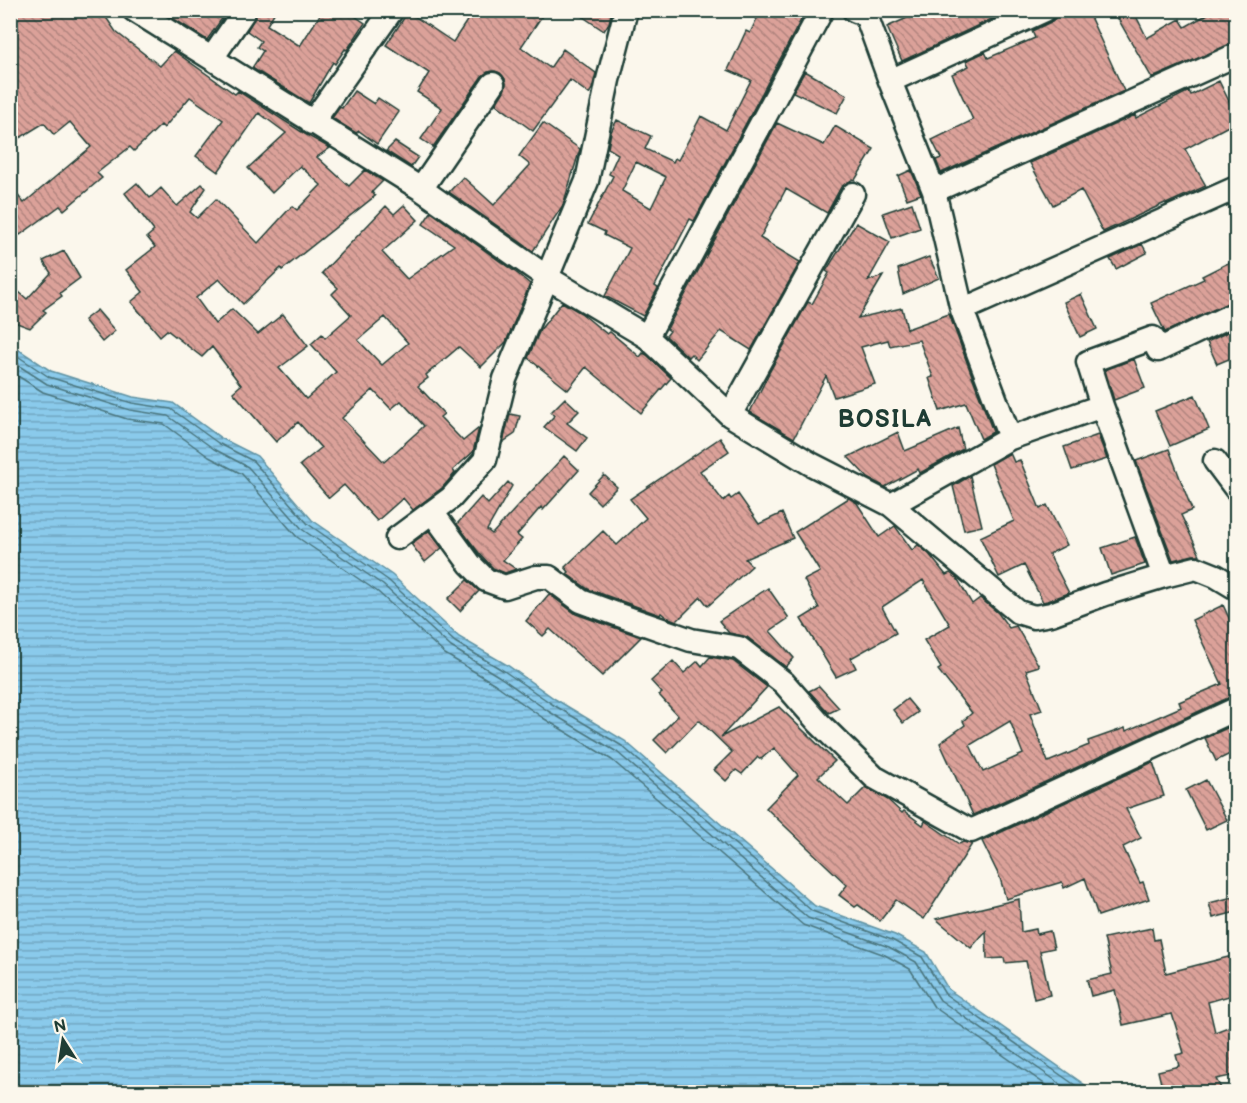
<svg xmlns="http://www.w3.org/2000/svg" width="1247" height="1103" font-family="'Balsamiq Sans',sans-serif">
<style>
.water{fill:url(#water-rules);stroke:#5f92a2;stroke-width:1.5}
.lines{fill:none;stroke-linecap:round;stroke-linejoin:round}
.shore{stroke:#4a757d;stroke-width:1.5}
.building{fill:url(#building-back-hatch);stroke:#1f3d34;stroke-width:1.5;fill-rule:evenodd}
.street-casing{stroke:#1f3d34;stroke-width:27}
.street{stroke:#fbf7ec;stroke-width:22}
.labels{text-anchor:middle;stroke-width:6;stroke-linejoin:round;paint-order:stroke}
.district-label{font-size:24px;font-weight:bold;letter-spacing:1.5px;fill:#1f3d34;stroke:#fbf7ec}
</style>
<defs>
<pattern id="water-rules" width="6" height="5" patternUnits="userSpaceOnUse" patternTransform="scale(1.5)"><rect width="6" height="5" fill="#8acaeb"/><path d="M0 2.5h6" fill="none" stroke="#70a5bf"/></pattern>
<pattern id="building-back-hatch" width="6" height="6" patternUnits="userSpaceOnUse" patternTransform="scale(1.5)"><rect width="6" height="6" fill="#dba199"/><path d="M-1 5l2 2M0 0l6 6M5-1l2 2" fill="none" stroke="#b1847e"/></pattern>
</defs>
<rect width="100%" height="100%" fill="#fbf7ec"/>
<filter id="ink" filterUnits="userSpaceOnUse"><feTurbulence type="fractalNoise" baseFrequency=".0167" numOctaves="2"/><feDisplacementMap in="SourceGraphic" scale="12" xChannelSelector="R" yChannelSelector="G"/><feConvolveMatrix kernelMatrix="1 2 1 2 8 2 1 2 1" color-interpolation-filters="sRGB"/></filter>
<g filter="url(#ink)">
<path class="water" d="M10 344 51 371 133 397 173 403 221 438 257 456 312 520 392 575 459 637 507 665 555 699 625 741 815 906 895 935 926 952 948 989 1095 1092H11Z"/>
<g class="lines">
<path class="shore" d="M10 351 49 377 132 403 171 409 218 443 253 461 308 524 388 580 455 642 504 671 552 704 622 746 812 911 892 940 922 957 945 994 1085 1092
M10 360 47 384 130 410 168 416 214 449 248 467 303 530 383 585 451 647 500 677 548 711 617 752 808 918 889 947 916 962 940 1000 1072 1092
M10 371 43 392 127 419 164 424 209 457 242 474 297 537 378 592 445 654 495 684 543 718 612 760 803 925 885 955 910 969 934 1007 1056 1092"/>
</g>
<path class="building" d="M10 10H101L116 32 160 66 174 51 235 94 238 91 305 134 330 148 317 157 349 186 365 170 383 181 372 192 375 196 282 270 281 268 243 304 219 279 196 298 215 324 232 309 258 334 283 314 308 346 279 368 306 399 336 372 311 344 322 334 325 338 351 315 332 294 338 288 322 273 386 206 394 214 404 205 418 220 382 252 407 279 454 245 423 224 431 212 518 274 530 284 506 342 481 367 459 347 426 375 428 378 418 386 444 414 440 417 463 441 479 428 473 452 453 470 455 473 442 488 413 510 403 498 377 521 344 485 329 498 300 465 321 448 298 422 276 442 233 392 241 385 212 347 202 357 167 330 160 336 131 302 143 292 126 270 155 247 147 237 154 231 125 193 137 183 150 198 161 188 177 206 202 184 206 188 190 212 197 218 216 199 258 243 292 206 297 210 321 185 300 166 272 193 248 168 286 133 259 113 218 172 196 156 223 120 190 97 164 128 161 125 134 151 130 147 97 173 102 178 64 210 60 206 20 235 10 223V186L24 203 91 147 70 122 54 135 44 123 10 144ZM385 317 408 343 382 365 358 340ZM373 390 391 409 401 401 424 426 384 462 342 418Z
M160 10H228L207 40Z
M258 10H276L267 25 300 46 323 10H346L365 23 347 50 345 49 335 64 333 62 309 103 252 68 263 51 257 47 261 41 247 31Z
M474 10H546L521 47 550 68 563 49 596 73 592 89 589 94 570 80 533 131 496 104 504 91 506 84 505 79 500 73 495 71 488 72 482 76 433 147 421 139 442 108 417 92 429 73 386 45 408 12 453 42Z
M573 10H612L609 23 604 31Z
M761 10H792L803 16 694 221 690 219 655 286 658 288 643 316 605 296 630 248 604 235 605 232 588 224 613 176 609 174 618 154 608 148 611 132 617 120 651 136 645 149 673 162 675 158 678 160 701 116 726 130 751 80 728 70 746 31 750 33ZM636 162 666 177 651 208 622 191Z
M925 10H1011L902 61 887 27Z
M1058 10H1087L1124 91 941 173 936 160 941 158 932 140 973 120 952 74 969 66 966 61 985 52 988 58 1035 38 1032 31 1051 22 1056 17Z
M1113 10H1133L1147 38 1180 19 1185 27 1215 10H1236V42L1152 78Z
M805 71 847 95 837 113 793 92Z
M1219 81 1236 115V122L1185 149 1206 186 1166 204 1165 203 1103 232 1081 190 1053 205 1030 163 1135 115 1136 118 1189 91 1191 95Z
M354 91 374 104 378 98 399 112 377 144 359 131 356 133 332 118 340 107 342 108Z
M543 123 580 149 563 205 533 251 449 192 463 177 494 205 530 165 519 156Z
M777 123 824 145 835 126 874 149 855 180 853 179 841 187 827 213 786 189 760 238 800 262 751 350 721 331 697 360 691 354 688 357 666 336 670 331 667 329Z
M395 142 418 157 411 167 386 151Z
M911 170 921 194 907 199 898 176Z
M912 203 920 228 892 238 883 213Z
M856 223 890 242 868 281 883 276 858 318 902 308 907 329 949 314 993 432 981 439 966 403 940 411 929 378 933 377 919 340 890 346 888 340 861 347 875 384 834 397 826 376 794 438 750 412 769 373 808 302 812 304 829 273 826 271Z
M1142 244 1147 253 1116 269 1110 259Z
M64 251 80 278 60 293 62 296 43 310 46 312 30 328 17 323 10 317V301L19 292 27 299 51 273 43 261Z
M929 257 939 278 903 294 898 269Z
M1236 259V300L1165 332 1151 303 1204 279 1202 276Z
M1081 294 1097 329 1080 337 1064 302Z
M562 302 581 313 607 334 610 332 640 357 643 353 647 355 671 378 641 413 586 367 568 390 528 358 540 330Z
M97 310 115 331 102 342 84 320Z
M1236 328V356L1217 364 1207 342Z
M1134 359 1145 388 1114 400 1105 370Z
M1195 395 1209 429 1170 446 1155 411Z
M565 398 579 411 567 423 587 438 577 451 544 427 554 416 551 412Z
M510 414 520 416 515 434 503 442Z
M958 428 963 449 920 473 918 469 885 487 868 478 848 457 898 432 905 451Z
M1098 435 1107 459 1072 470 1064 447Z
M720 438 729 451 700 471 723 501 729 496 731 499 738 494 759 524 782 513 793 538 745 559 752 566 708 606 701 597 677 621 666 617 661 613 660 615 588 589 567 574 569 572 565 567 603 531 617 545 646 518 630 499Z
M1169 449 1192 510 1181 515 1200 555H1193L1173 560 1136 461Z
M1010 453 1014 462 1020 460 1040 509 1047 505 1067 545 1049 554 1069 593 1047 601 1043 602 1024 565 999 577 980 537 1014 521 991 464Z
M564 456 579 470 543 510 541 507 517 535 522 539 503 560 516 569 505 573 493 568 479 553 457 524 481 497 488 504 508 482 512 486 487 530 492 534Z
M604 475 617 487 600 504 588 492Z
M970 476 982 526 964 530 953 486Z
M849 498 857 503 879 537 895 526 912 550 918 545 929 554 946 575 950 573 957 578 972 604 980 598 998 613 1009 628 1016 626 1039 666 1026 670 1042 710 1030 714 1048 762 1089 745 1088 741 1125 728 1126 731 1181 707 1179 702 1222 684 1192 620 1223 605 1236 633V696L1230 697 973 815 940 743 965 725 963 721 972 713 938 670 941 668 924 640 950 625 923 580 882 607 896 633 851 658 856 668 836 677 801 619 819 608 804 580 820 572 795 532ZM1010 721 1023 754 983 772 970 745Z
M429 531 442 548 425 562 411 544Z
M1135 537 1145 564 1111 575 1102 548Z
M467 580 479 591 460 611 448 599Z
M768 588 789 618 770 631 794 658 786 667 747 637 729 633 719 621Z
M549 594 576 614 641 637 602 676 550 629 543 636 526 621Z
M710 657 733 661 767 687 721 737 779 707 835 761 818 777 848 805 866 787 888 800 902 813 904 811 923 825 925 821 959 844 963 842 972 844 924 919 896 900 880 921 858 905 855 907 839 895 847 885 766 808 798 775 774 748 761 759 758 757 742 774 736 770 726 781 714 770 732 752 699 720 667 753 654 740 678 716 659 695 662 693 651 681 673 661 684 673 698 661 702 666Z
M819 686 839 708 829 713 809 691Z
M907 699 918 712 903 723 893 710Z
M1236 724V751L1216 761 1205 738Z
M1153 762 1164 796 1126 809 1141 838 1123 847 1140 883 1143 882 1149 899 1098 916 1085 878 1064 888 1062 882 1006 899 1000 878 982 841Z
M1206 780 1227 820 1206 830 1186 790Z
M1233 897 1236 912 1213 918 1209 903Z
M1019 899 1021 932 1036 929 1037 934 1050 931 1054 948 1040 951 1050 995 1034 999 1026 961 1005 963 1004 958 987 959 986 931 971 948 936 919Z
M1152 928 1154 940 1159 939 1166 973 1236 955V994L1208 1002 1215 1032 1236 1024V1075L1216 1079 1223 1092H1163L1158 1071 1179 1066 1176 1055 1184 1053 1172 1014 1123 1025 1115 990 1091 996 1087 980 1112 974 1104 938Z"/>
<g class="lines">
<defs>
<path id="street" d="M134 10 421 189 548 278 647 337 730 415 811 464 891 505 1018 612 1034 617 1051 614 1105 594 1164 576 1196 568 1216 576 1236 588
M854 10 866 15 890 81 934 191 962 310 1010 438
M212 58 245 10
M890 81 1045 10
M312 123 392 10
M421 189 493 84
M934 191 1236 55
M962 310 1236 188
M647 337 822 10
M1102 406 1088 362 1153 338 1158 350 1236 313
M730 415 853 194
M1215 461 1236 489
M891 505 1010 438 1102 406 1164 576
M432 512 470 564 486 580 505 587 536 577H549L581 601 619 615 691 640 739 648 784 683 819 723 874 777 971 831 1236 709
M397 538 451 498 485 460 505 379 587 181 608 80 626 10"/>
</defs>
<use href="#street" class="street-casing"/>
<use href="#street" class="street"/>
</g>
</g>
<g class="labels">
<g class="district-label">
<text x="885" y="427">BOSILA</text>
</g>
</g>
<rect width="1247" height="1103" fill="none" stroke="#fbf7ec" stroke-width="36"/>
<rect x="18" y="18" width="1211" height="1067" fill="none" stroke="#1f3d34" stroke-width="2" filter="url(#ink)"/>
<g transform="translate(63 1040) rotate(348)" stroke="#fbf7ec" stroke-width="4.5" paint-order="stroke">
<path d="M0-4.5L10 22L0 15L-10 22Z" fill="#1f3d34"/>
<text y="-9" font-size="16" font-weight="bold" text-anchor="middle" fill="#1f3d34">N</text>
</g>
</svg>
